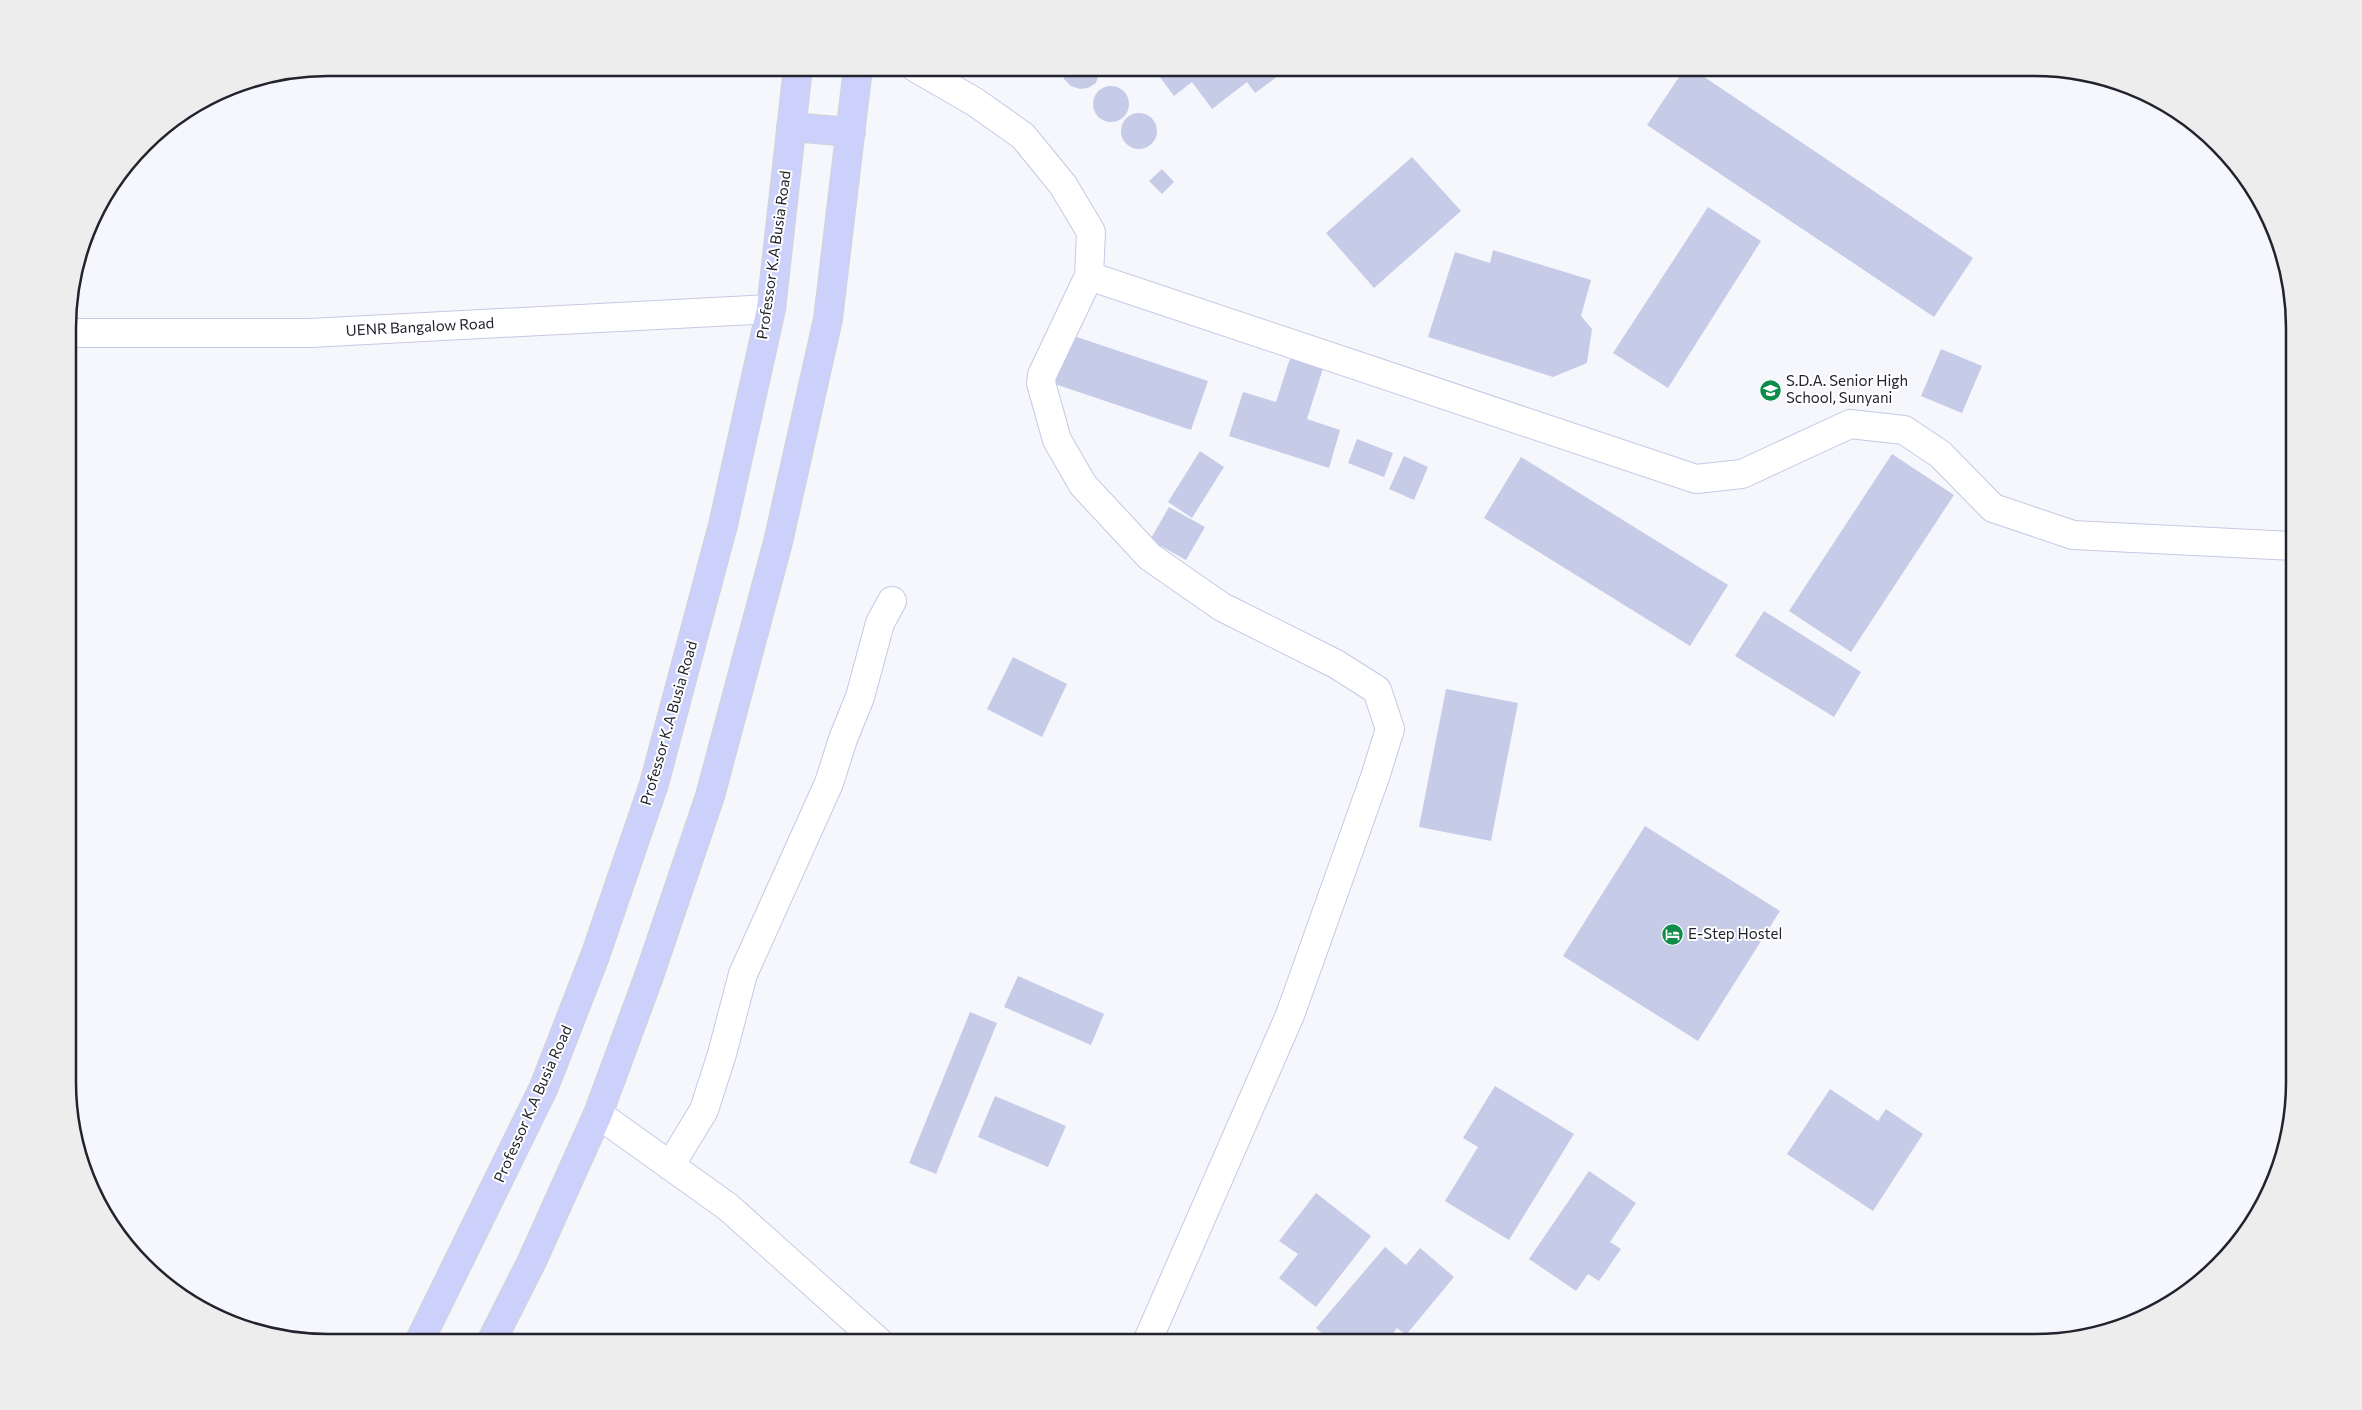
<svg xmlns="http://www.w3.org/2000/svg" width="2362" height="1410" font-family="Commissioner,sans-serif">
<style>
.building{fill:#c6cbe8}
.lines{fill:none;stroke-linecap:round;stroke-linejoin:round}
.minor-casing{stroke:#c4c9e5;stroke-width:30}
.major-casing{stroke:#d3d3d5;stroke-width:30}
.minor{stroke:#fff;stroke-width:28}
.major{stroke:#cbd1fb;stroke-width:28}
.labels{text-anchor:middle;stroke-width:4;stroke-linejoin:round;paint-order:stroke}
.street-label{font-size:15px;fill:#22232e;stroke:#fff}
.poi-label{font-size:15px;fill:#22232e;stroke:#fff;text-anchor:start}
.rim{fill:none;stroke:#22232e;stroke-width:2.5}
</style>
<rect width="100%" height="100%" fill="#f6f7fd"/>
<path class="building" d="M1064 68H1098L1099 73 1096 83 1088 88 1080 89 1071 86 1064 79Z
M1153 68H1289L1255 93 1247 82 1212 109 1192 82 1174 96Z
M1685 68H1691L1973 258 1934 317 1647 125Z
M1093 104a18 18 0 1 1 36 0a18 18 0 1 1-36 0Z
M1121 131a18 18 0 1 1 36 0a18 18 0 1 1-36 0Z
M1412 157 1461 211 1374 288 1326 233Z
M1162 169 1174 182 1162 194 1149 181Z
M1708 207 1761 241 1668 388 1613 353Z
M1493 250 1591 280 1581 316 1592 329 1587 363 1553 377 1428 337 1455 252 1490 263Z
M1065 333 1208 381 1191 430 1049 382Z
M1941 349 1982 366 1962 413 1921 396Z
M1292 352 1325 362 1307 419 1340 430 1329 468 1229 436 1243 392 1276 402Z
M1357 439 1393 453 1384 477 1348 463Z
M1200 451 1224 467 1192 518 1168 502Z
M1892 454 1954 495 1851 652 1789 611Z
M1404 456 1428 467 1414 500 1389 489Z
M1521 457 1728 585 1690 646 1484 518Z
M1169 507 1205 527 1186 560 1150 540Z
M1764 611 1861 672 1834 717 1735 656Z
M1013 657 1067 684 1042 737 987 709Z
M1446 689 1518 703 1491 841 1419 827Z
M1645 826 1780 911 1698 1041 1563 956Z
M1018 976 1104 1014 1091 1045 1004 1007Z
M970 1012 997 1023 936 1174 909 1163Z
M1495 1086 1574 1134 1509 1240 1445 1201 1478 1147 1463 1138Z
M1830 1089 1878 1121 1886 1109 1923 1134 1873 1211 1787 1154Z
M995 1096 1066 1126 1048 1167 978 1137Z
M1589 1171 1636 1203 1610 1242 1621 1249 1599 1281 1588 1274 1576 1291 1529 1259Z
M1316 1193 1371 1236 1316 1307 1279 1278 1298 1254 1279 1241Z
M1385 1247 1406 1265 1420 1248 1454 1277 1406 1335 1397 1328 1386 1342H1332L1316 1328Z"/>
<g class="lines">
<defs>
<path id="minor" d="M916 68 975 102 1023 136 1063 185 1091 232 1089 276 1042 375 1041 383 1057 440 1083 485 1150 557 1222 607 1336 664 1377 690 1390 729 1375 777 1290 1015 1147 1342
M1089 276 1696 479 1742 474 1850 424 1904 430 1940 454 1993 508 2073 535 2294 546
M70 333H310L771 309
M598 1114 728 1207 879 1342
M670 1166 704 1110 722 1054 743 974 829 783 843 739 860 697 880 623 892 601"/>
<path id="major" d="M791 127 851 132
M419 1342 544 1087 595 956 654 784 723 525 771 309 798 68
M491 1342 532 1261 598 1114 649 976 710 796 778 542 828 319 858 68"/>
</defs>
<use href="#minor" class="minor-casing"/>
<use href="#major" class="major-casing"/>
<use href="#minor" class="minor"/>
<use href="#major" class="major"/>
</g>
<defs>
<symbol id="school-disc" viewBox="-11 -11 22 22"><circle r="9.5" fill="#0d8d49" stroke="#fff"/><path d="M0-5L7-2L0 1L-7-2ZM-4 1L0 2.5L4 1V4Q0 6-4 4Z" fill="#fff"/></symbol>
<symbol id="hotel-disc" viewBox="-11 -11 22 22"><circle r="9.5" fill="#0d8d49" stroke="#fff"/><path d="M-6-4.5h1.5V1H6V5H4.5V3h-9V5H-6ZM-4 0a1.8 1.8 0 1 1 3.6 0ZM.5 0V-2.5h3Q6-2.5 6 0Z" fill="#fff"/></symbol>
</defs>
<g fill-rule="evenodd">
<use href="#school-disc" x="1758" y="378" width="25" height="25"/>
<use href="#hotel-disc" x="1660" y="922" width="25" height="25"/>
</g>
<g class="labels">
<g class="street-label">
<text transform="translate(774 255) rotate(-82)" y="5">Professor K.A Busia Road</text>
<text transform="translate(420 327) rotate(-3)" y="5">UENR Bangalow Road</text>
<text transform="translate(669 723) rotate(-74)" y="5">Professor K.A Busia Road</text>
<text transform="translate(533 1104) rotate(-66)" y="5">Professor K.A Busia Road</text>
</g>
<g class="poi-label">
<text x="1786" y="386">S.D.A. Senior High<tspan x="1786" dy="17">School, Sunyani</tspan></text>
<text x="1688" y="939">E-Step Hostel</text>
</g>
</g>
<path d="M0 0H2362V1410H0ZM328 76H2034A252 252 0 0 1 2286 328V1082A252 252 0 0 1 2034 1334H328A252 252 0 0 1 76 1082V328A252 252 0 0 1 328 76Z" fill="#ededee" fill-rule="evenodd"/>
<path class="rim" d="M328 76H2034A252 252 0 0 1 2286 328V1082A252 252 0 0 1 2034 1334H328A252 252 0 0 1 76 1082V328A252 252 0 0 1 328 76Z"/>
</svg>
